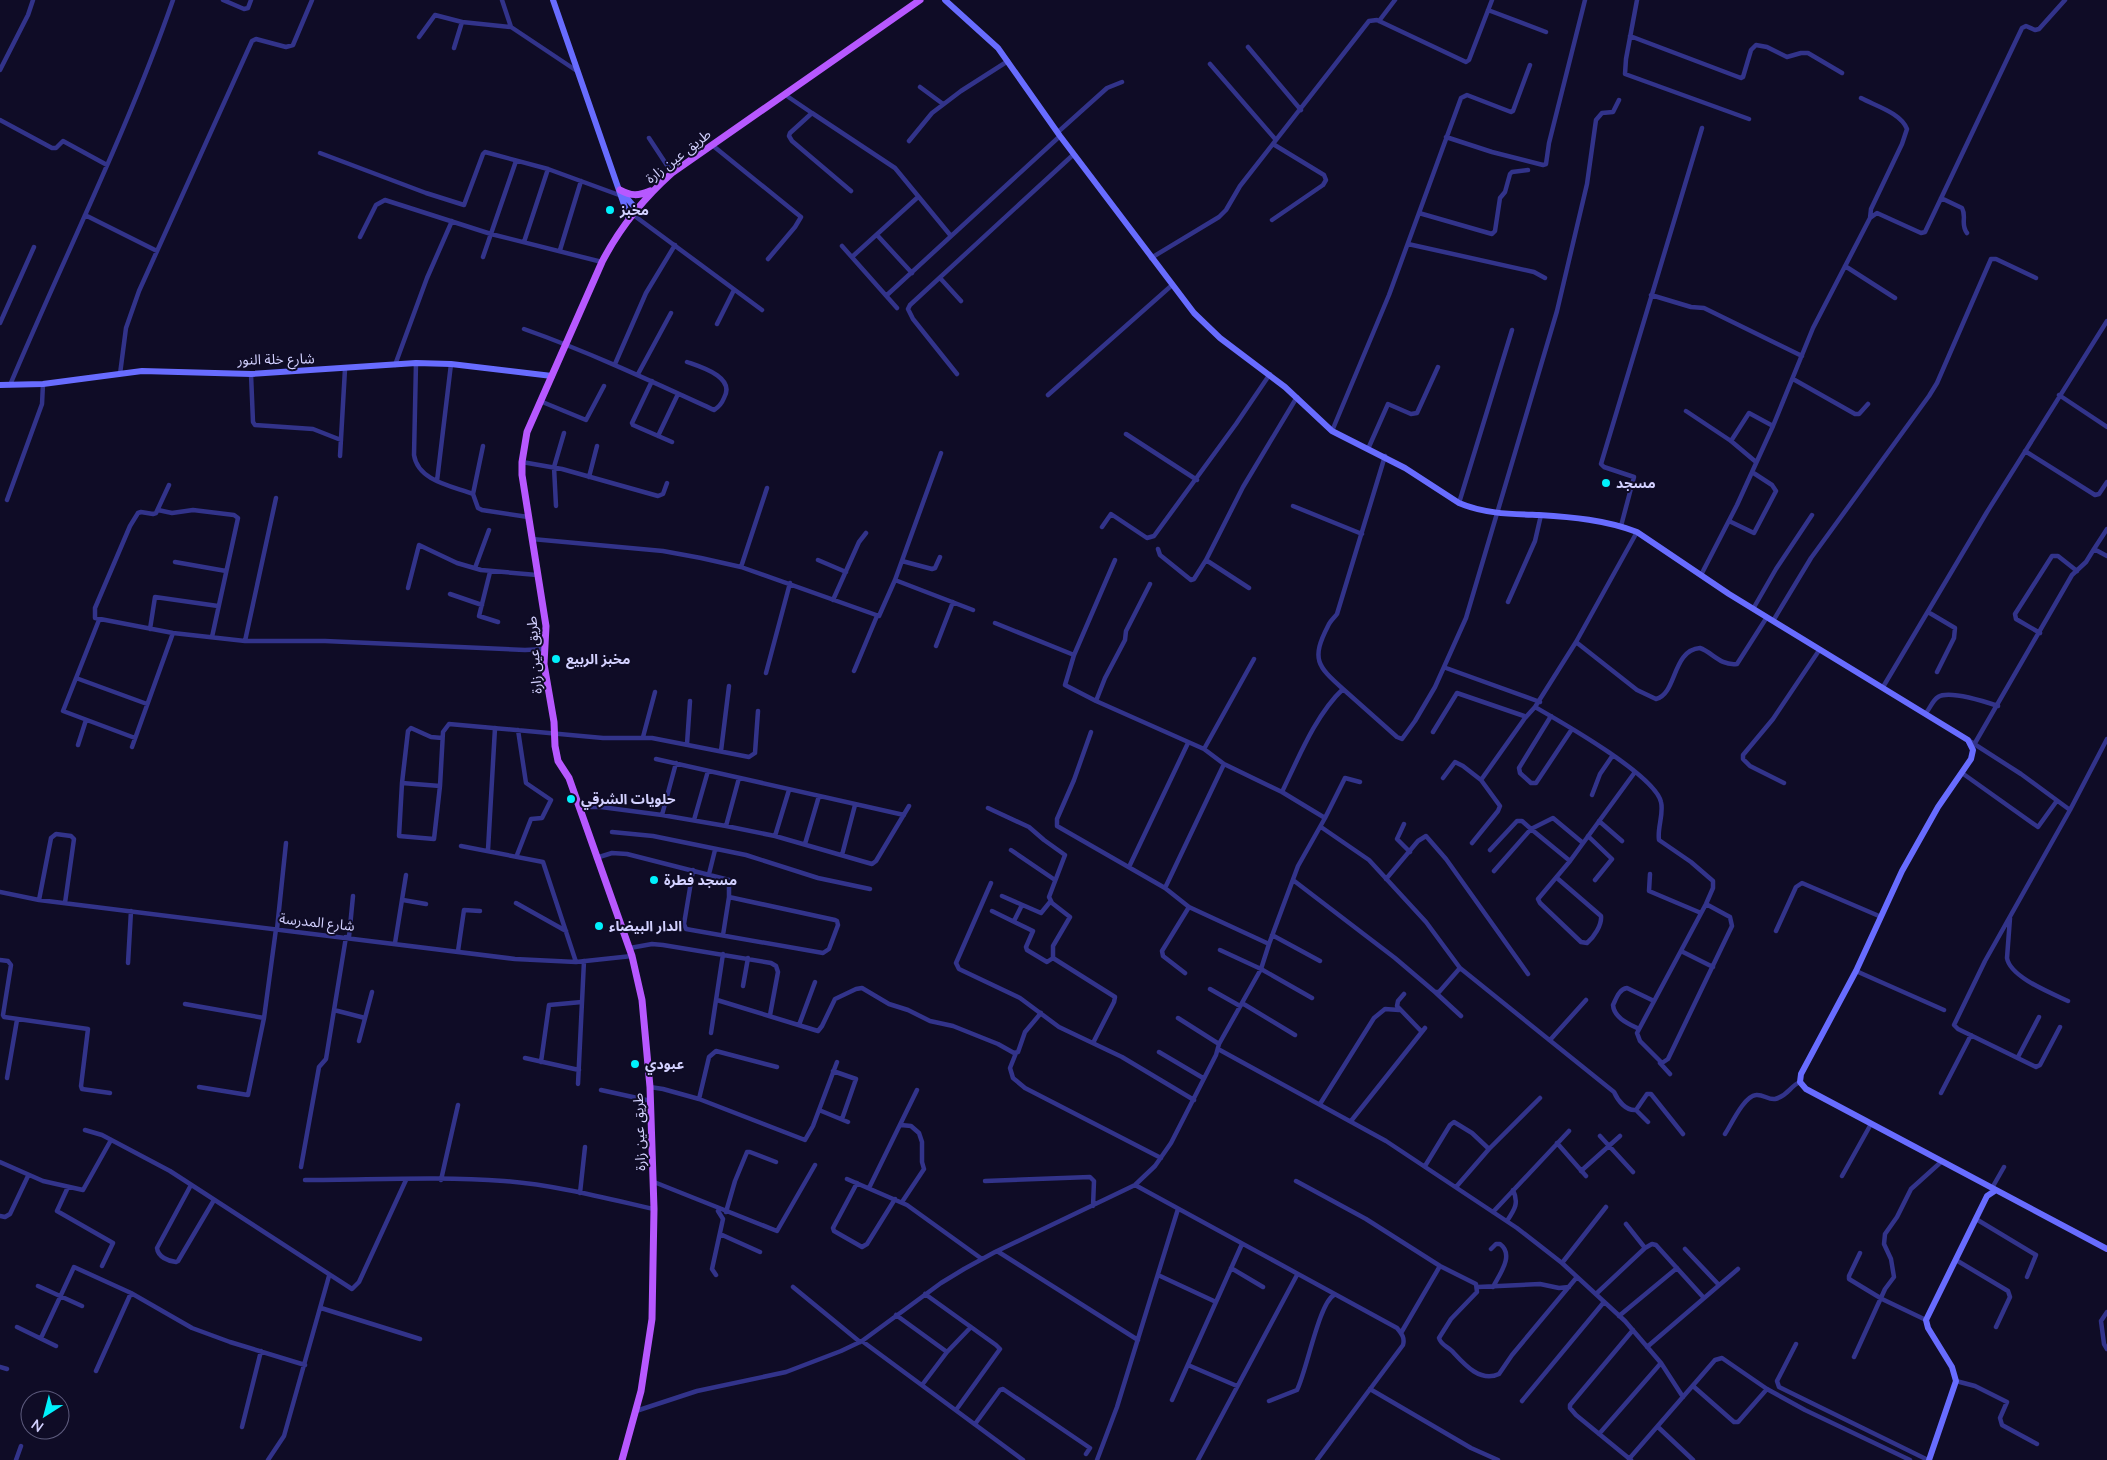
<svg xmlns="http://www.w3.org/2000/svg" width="2107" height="1460" font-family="Lato,'Noto Sans Arabic',sans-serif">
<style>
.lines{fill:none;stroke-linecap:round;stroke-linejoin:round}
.street{stroke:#32338a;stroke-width:4.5}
.secondary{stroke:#686cff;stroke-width:6}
.primary{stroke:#b758ff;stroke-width:7}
.poi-dot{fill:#00f1fc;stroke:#0f0c26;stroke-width:2}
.labels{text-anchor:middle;stroke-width:4;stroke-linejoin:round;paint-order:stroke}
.street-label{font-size:14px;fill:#d3d1ff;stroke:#0f0c26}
.poi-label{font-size:14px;font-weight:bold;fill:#d3d1ff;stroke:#0f0c26;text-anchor:start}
</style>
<rect width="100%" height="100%" fill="#0f0c26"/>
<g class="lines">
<path class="street" d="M223 0 244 9 248 8 251 0
M502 0 511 27
M1637 0 1626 59 1625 74 1749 119
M1488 10 1546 32
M1379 21 1395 0
M1630 36 1741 78 1743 77 1751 50 1756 45 1767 47 1787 57 1801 53H1808L1842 73
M419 37 435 15 462 22 511 27 577 71
M1248 47 1301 110
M454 48 462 22
M1210 64 1276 140
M0 70 28 15 33 0
M920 87 943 104
M784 94 812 113 790 133 789 136 792 141 851 191
M1861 98C1876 106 1901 113 1907 129L1902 144 1871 209 1870 218
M812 113 895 168 951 236
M0 120 52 148H56L63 141 107 165
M1058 132 1107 88 1122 82
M1446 137 1492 152 1543 165 1546 164 1549 143 1585 0
M649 138 672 173
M909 141 932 113 961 91 1008 61
M712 145 801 217 795 227 768 259
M320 153 426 193 464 205 483 154 485 152 548 169 619 195
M1941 198 1962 208C1967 217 1960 224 1967 233
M1419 213 1492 234 1495 231 1500 198 1505 192 1510 174 1512 172 1528 170
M632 214 762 310
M85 215 157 251
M1272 220 1323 185 1326 180 1324 175 1273 144
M877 235 912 273
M360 237 376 205 385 200 491 234 602 262
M524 242 548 169
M1408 244 1534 272 1545 278
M842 246 897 308
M560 250 581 181
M483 257 516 161
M852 257 918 197
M1151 258 1219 217 1226 210 1240 186 1369 21 1377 20 1466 62 1469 60 1492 0
M1845 266 1895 298
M940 278 961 301
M887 295 1060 136
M1651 295 1691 307 1704 308 1802 356
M0 323 34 247
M717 324 734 290
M524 329C589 352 651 381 714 410 719 407 722 403 724 398 736 377 701 367 687 362
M416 363 414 455C418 481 452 486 473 494L478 508 482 510 528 517
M615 364 646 293 675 245
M395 365 427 278 452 221
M120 374 126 328 139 291 252 41 256 39 286 47 293 45 312 0
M251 374 253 422 255 425 313 429 341 440
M638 374 671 313
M957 374 913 319 908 309 910 305 1074 154
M1793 379 1855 414H1859L1868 404
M652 381 632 423 633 425 672 442
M10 385C64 257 127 132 173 0
M1048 395 1171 286
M2059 395 2107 427
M540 401 586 420 604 386
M1686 411 1731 441 1756 462
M1332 431 1389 295 1461 98 1467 95 1511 112 1513 111 1530 65
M1126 434 1197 480
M658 436 678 394
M1731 441 1749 413 1773 426
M1368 449 1388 404 1411 414 1417 413 1438 367
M2025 451 2095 495 2099 494 2107 482
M340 456 345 369
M522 462 562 469 658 496 663 494 667 483
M589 477 597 446
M437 481 451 364
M169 485 156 513 153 514 141 512 138 513 130 526 95 608V618L173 633 245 641H325L525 650 545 649
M473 494 483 446
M7 500 42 404 43 384
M1459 503 1512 330
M556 506 554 467 564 433
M1293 506 1362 534
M158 510 172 513 193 510 234 515 238 518 212 637
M1729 521 1754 533 1776 491 1772 485 1752 472
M1621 526 1634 477 1604 467 1601 464 1702 128
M1102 527 1111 514 1147 538 1154 536 1236 424 1270 374
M1637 532 1576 642 1535 707C1561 722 1655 775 1661 802 1664 814 1657 828 1659 840L1691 862 1713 881V888L1706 904 1637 1033 1640 1041 1662 1063 1668 1059 1732 926 1730 917 1706 904
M532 539 663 551 701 558 741 567 879 616 895 580 941 453
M1158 549 1160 555 1191 580 1194 579 1206 560
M2094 549 2107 529
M818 560 846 572
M902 561 932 569 935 568 940 557
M175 562 226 571
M741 567 767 488
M475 568 489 530
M490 572 479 616 498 622
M1701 575 1737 505 1773 426 1813 328 1870 218 1877 213 1921 233 1925 232 2022 28 2026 26 2035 30 2039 29 2065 0
M895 580 973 610
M408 588 419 545 457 563 481 570 537 575
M1249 588 1206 560 1243 487 1297 397
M450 594 482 605
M833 600 859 542 866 533
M1508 602 1535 541 1541 515
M1753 609 1776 569 1812 515
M1928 612 1955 628 1954 638 1937 672
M99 620 63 711 135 738
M1773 621 1811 558 1929 396 1937 383 1991 259H1996L2036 278
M995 623 1074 655
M150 629 155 597 218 606
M2040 633 2016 619 2015 614 2052 556H2058L2077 571
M245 641 276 498
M1576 642 1637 690 1656 699C1677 694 1672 650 1700 648 1712 652 1720 666 1737 664L1767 617
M936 646 953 602
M1446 668 1540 702
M854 671 877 616
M766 673 790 583
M76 678 147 704
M1883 687 1987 512 2107 321
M1343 689C1317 666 1311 659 1328 626 1330 621 1334 618 1337 614L1385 456
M1096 701 1105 678 1125 640 1126 631 1150 584
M1926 713C1930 708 1933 700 1938 697 1949 690 1986 702 1998 706
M1551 716 1519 768 1520 773 1531 783H1536L1572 729
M1091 732 1074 780 1057 819V826L1165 888 1189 907 1269 944
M1433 732 1457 693 1524 716 1525 718
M643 737 655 692
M1968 740 2021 774 2070 810
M1975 743 2072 575 2086 562 2094 549 2107 556
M687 744 690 701
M78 745 86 720
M132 747 173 633
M1204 749 1254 659
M721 751 729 686
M656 759 904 815
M1962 773 2038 827 2056 802
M1443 778 1455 762 1463 766 1481 780
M402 783 440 786 434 839 399 836 402 783 408 731 411 728 431 737 442 738
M1784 783 1750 766 1743 759V755L1773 719 1820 649
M440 786 443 732 449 724 603 738H652L749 757 755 753 758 711
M1282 792C1298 759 1316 714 1343 689L1397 737 1402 739 1415 721 1435 687 1466 618 1557 311 1587 184 1596 120 1602 113 1613 112 1619 100
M1592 795 1600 774 1613 755
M579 807H601L662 815 726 826 775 836 872 864 876 861 909 806
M988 808 1029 827 1044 840 1065 855 1049 897 1052 903 1070 917 1053 946V958L1115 997 1114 1002 1093 1043
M662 815 676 763
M1325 818 1345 778 1360 782
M694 820 708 771
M1599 821 1622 841
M1404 824 1397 839 1410 852
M726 826 739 778
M1321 827 1369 860 1426 922 1460 968 1614 1092C1618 1101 1626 1111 1636 1110L1648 1122
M612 832 653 836 746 855 818 878 870 889
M775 836 789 790
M1588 836 1612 859 1595 880
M1472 843 1498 811 1500 806 1481 780 1525 718 1535 707
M805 844 819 796
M461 846 543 862 576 962
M488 850 495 728
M1011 850 1055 880
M1490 850 1517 821H1522L1531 829 1553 818 1583 843
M517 855 531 819 542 818 551 800 526 783 518 730
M842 855 855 805
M596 858 612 853 627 854 729 880V897L723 935
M1129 867 1188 743
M693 870 684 924 686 929 823 953 829 949 838 925 837 921 835 920 729 897
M1494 871 1531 829 1570 861
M709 874 715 850
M1650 874 1649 891 1701 913
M1557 878 1601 916C1602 925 1594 937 1587 943L1581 942 1540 903 1538 899 1570 861 1635 772
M1386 879 1418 841 1426 836 1446 859 1528 974
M1293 880 1395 958 1435 992H1439L1460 968
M991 883 956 963 959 969 1020 998 1059 1027 1122 1057 1194 1100
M1165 888 1224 764
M0 892 39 900 515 959 576 962 632 956
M1002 896 1041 913 1050 902
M39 900 51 838 56 834 71 836 74 839 65 903
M403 900 426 904
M516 903 566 931
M992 911 1033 931 1026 947 1027 950 1047 962 1053 958
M2010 918 2007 958C2010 977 2051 993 2068 1001
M1014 921 1022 905
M277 929 286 843
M1776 931 1796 887 1802 883 1879 916
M1272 935 1320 961
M349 937 353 896
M395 943 406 875
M630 948 652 944 663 945 771 963 776 966 778 972 770 1015
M1220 950 1261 969 1312 998
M458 951 464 910 480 911
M1681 951 1713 967
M0 960 8 961 11 965 3 1015 4 1017 88 1029 81 1086 82 1089 110 1093
M128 963 131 911
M1856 971 1944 1010
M1185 973 1163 956 1162 951 1189 907
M743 986 748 958
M1210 989 1240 1006
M1435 992 1461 1016
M1404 994 1398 1001 1397 1006 1422 1032
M717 1000 818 1031 822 1026 835 999 856 989 862 988 889 1004 908 1010 930 1021 953 1026 998 1044 1014 1053 1018 1052 1025 1032 1041 1013
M1242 1003 1295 1035
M185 1004 264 1018
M334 1010 365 1018
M1178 1018 1219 1044
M799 1025 815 982
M2060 1027 2040 1065 2036 1067 1958 1029 1954 1025 1985 961 2070 810 2107 739
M1639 1029C1629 1024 1614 1018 1613 1005 1616 999 1619 989 1627 988L1654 1001
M711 1033 723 954
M1550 1040 1586 1000
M359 1041 372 992
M1218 1049 1386 1141 1517 1228 1562 1263 1625 1321 1661 1363 1683 1397
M1159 1052 1203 1078
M1016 1053 1010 1068 1013 1078 1025 1088 1161 1158
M2018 1057 2039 1017
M525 1058 579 1070
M541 1062 549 1005 582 1002
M1660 1063 1670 1074
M833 1071 856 1079 842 1119
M7 1078 17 1020
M578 1084 584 961
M199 1087 248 1095 264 1018 276 929
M650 1087 663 1089 699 1099 805 1140 813 1126 837 1062
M601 1090 651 1101
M1941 1093 1971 1035
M699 1099 709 1057 716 1051 777 1067
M1320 1104 1374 1018 1385 1009 1399 1010
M819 1110 848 1122
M1636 1110 1647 1094H1651L1683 1134
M1351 1121 1425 1028
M901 1125 911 1126 919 1133 922 1142V1162L924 1169 902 1202
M85 1130 102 1135 170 1171 352 1289 359 1282 406 1180
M1725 1134C1731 1125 1744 1096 1756 1095 1763 1094 1768 1100 1775 1099 1788 1096 1790 1086 1800 1082
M1600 1136 1633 1172
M1557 1143 1586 1176
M0 1162 43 1181 83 1190 111 1140
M1425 1166 1450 1125 1454 1122 1472 1133 1489 1149
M301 1167 319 1067 326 1059 346 937
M1581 1171 1620 1136
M1842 1176 1871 1124
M847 1179 907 1205 982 1259
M305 1180C371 1180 438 1176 504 1181 555 1185 605 1198 654 1209
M441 1180 458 1105
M985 1181 1090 1177 1094 1181 1093 1206
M1296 1181 1366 1219 1440 1266 1476 1284 1477 1292 1451 1319 1439 1338C1441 1345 1447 1346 1452 1351 1464 1364 1480 1383 1499 1374L1512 1355 1577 1277
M654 1182 777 1231 815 1165
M857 1183 833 1228 834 1231 862 1247 867 1244 895 1199
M191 1185 157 1248C158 1257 168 1261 176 1262L178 1261 214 1200
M1135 1185 1397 1328C1402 1334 1405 1338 1403 1345L1317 1460
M68 1187 57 1211 113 1243 102 1266
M1456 1187 1489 1149 1540 1098
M869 1188 917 1090
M1992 1188 2004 1167
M580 1193 585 1147
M726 1212 735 1181 747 1152H750L776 1162
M1493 1212 1569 1131
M0 1216 5 1217 10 1214 28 1176
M1976 1219 2036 1255 2027 1277
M1507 1221C1515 1209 1519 1203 1513 1190
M1626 1224 1645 1248
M720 1234 760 1252
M1491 1249 1496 1244H1500C1515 1255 1499 1275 1493 1287
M1685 1249 1719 1285
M997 1251 1138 1340
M1860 1253 1849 1276V1279L1882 1299 1926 1320
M1956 1260 2008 1291 2010 1297 1996 1327
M1562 1263 1606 1207
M1231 1268 1263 1287
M716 1275 712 1269 723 1219 718 1211
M1158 1275 1216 1302
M38 1286 82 1306
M793 1287 860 1342
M1478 1287 1540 1284 1559 1288 1569 1287
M925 1294 996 1345 1000 1349 956 1410
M1596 1294 1645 1248 1652 1244 1656 1245 1704 1298
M321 1308 420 1339
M2107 1312 2101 1321 2104 1344 2107 1349
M896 1315 947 1352
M1619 1316 1677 1268
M17 1327 56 1346
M1401 1333 1440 1266
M41 1338 74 1267 131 1293 192 1328 230 1342 305 1365
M862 1341 1023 1460
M1796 1344 1777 1381 1779 1387 1928 1460
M1647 1347 1738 1269
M1854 1357 1885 1289 1894 1277 1891 1259 1884 1244 1885 1234 1897 1217 1911 1189 1941 1162
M1188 1365 1237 1386
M0 1367 7 1369
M96 1371 131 1293
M1956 1381 1975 1386 2007 1402 2000 1418 2002 1425 2037 1444
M922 1385 947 1352 971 1327
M1693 1386 1734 1422H1738L1767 1389
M1370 1389 1471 1448 1498 1460
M1172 1400 1242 1244
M1269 1401 1297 1390C1307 1370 1319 1303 1334 1295
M1522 1401 1604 1302
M636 1411 697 1391 786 1372 841 1351 862 1341 941 1283 964 1269 995 1252 1135 1185 1155 1166 1171 1143 1216 1055 1219 1044 1261 969 1269 944 1298 866 1325 818 1282 792 1224 764 1204 749 1096 701 1065 685 1074 655 1115 560
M975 1424 1000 1390 1003 1389 1090 1448 1086 1454
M242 1427 261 1351
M1658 1427 1693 1460
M1599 1434 1661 1363
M1629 1459 1715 1360 1722 1358 1767 1389 1805 1410 1910 1460
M16 1460 21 1446
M268 1460 284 1436 329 1276
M1097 1460 1117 1407 1178 1209
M1198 1460 1297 1275
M1631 1460 1576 1415 1570 1408V1405L1633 1330"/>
<path class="secondary" d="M553 0 629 219
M945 0 998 48 1060 136 1194 313 1220 338 1285 387 1332 431 1405 468 1459 503C1485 514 1511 514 1539 515 1572 517 1606 520 1637 532L1729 594 1968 740 1973 750 1971 759 1938 807 1902 871 1856 971 1801 1074 1800 1082 1806 1089 2107 1249
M621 191 636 209
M0 385 43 384 142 371 251 374 416 363 451 364 552 376
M1929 1460 1956 1381 1952 1367 1928 1328 1926 1320 1987 1196 1996 1190"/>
<path class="primary" d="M620 190C631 196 638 196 650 191
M622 1460 641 1391 652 1319 654 1209 650 1087 642 1000 632 956 569 778 558 761 555 746 554 722 544 664 546 626 522 475V462L527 432 602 262C620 227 643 199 672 173L920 0"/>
</g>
<g class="poi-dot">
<circle cx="610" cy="210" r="5"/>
<circle cx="1606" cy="483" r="5"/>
<circle cx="556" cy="659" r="5"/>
<circle cx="571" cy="799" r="5"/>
<circle cx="654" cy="880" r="5"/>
<circle cx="599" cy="926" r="5"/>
<circle cx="635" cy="1064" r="5"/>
</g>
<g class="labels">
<g class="street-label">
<text transform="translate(678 156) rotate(-38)" y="5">طريق عين زارة</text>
<text transform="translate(276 359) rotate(-1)" y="5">شارع خلة النور</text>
<text transform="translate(534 655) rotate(-94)" y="5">طريق عين زارة</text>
<text transform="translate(317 922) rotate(6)" y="5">شارع المدرسة</text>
<text transform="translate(639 1132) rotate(-92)" y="5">طريق عين زارة</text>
</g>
<g class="poi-label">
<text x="620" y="215">مخبز</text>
<text x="1616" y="488">مسجد</text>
<text x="566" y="664">مخبز الربيع</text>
<text x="581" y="804">حلويات الشرقي</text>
<text x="664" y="885">مسجد فطرة</text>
<text x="609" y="931">الدار البيضاء</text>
<text x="645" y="1069">عبودي</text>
</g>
</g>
<g transform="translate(45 1415) rotate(216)"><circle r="24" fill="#0f0c26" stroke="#5d5b7d"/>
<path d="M0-4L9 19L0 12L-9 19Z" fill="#00f1fc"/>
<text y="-8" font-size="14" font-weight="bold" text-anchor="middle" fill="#d3d1ff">N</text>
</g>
</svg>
